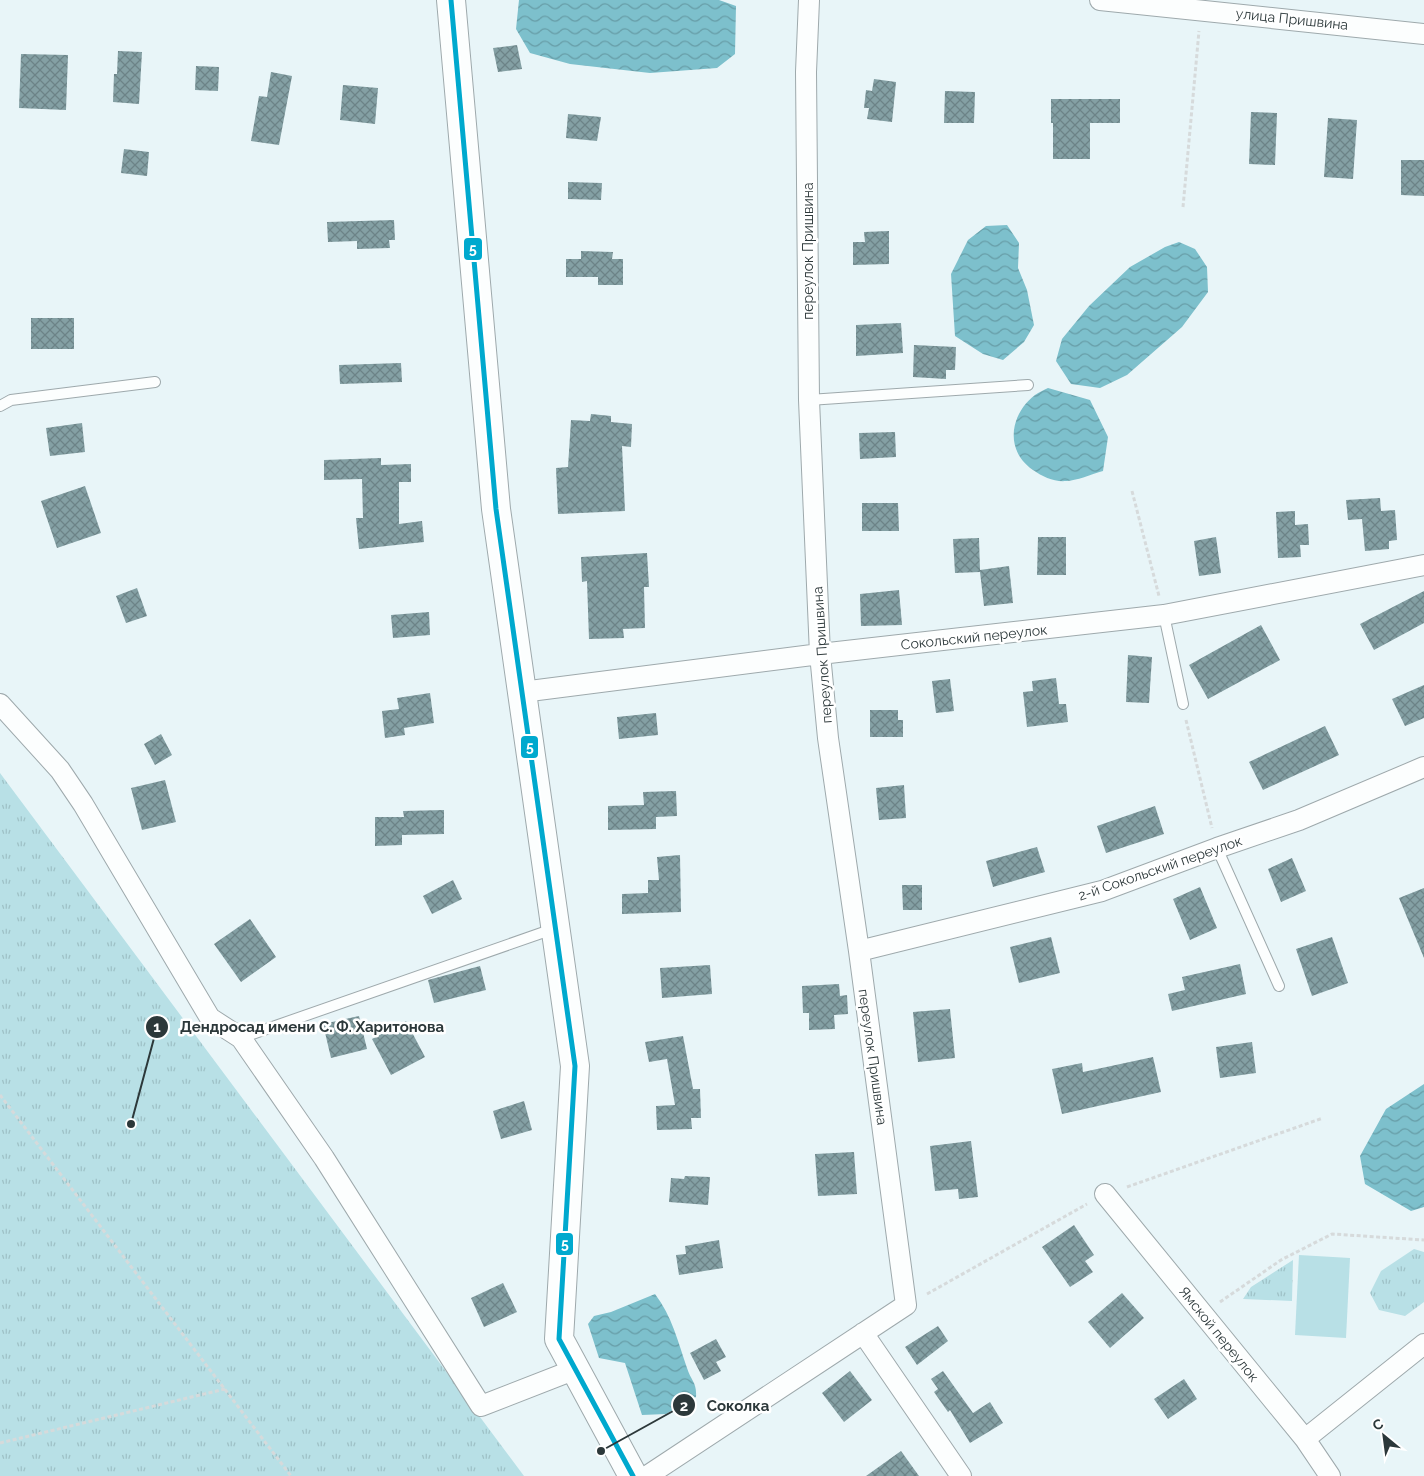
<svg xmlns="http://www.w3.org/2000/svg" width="1424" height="1476" font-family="Raleway,sans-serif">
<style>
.park{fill:url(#park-tufts)}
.pitch{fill:#b8e0e6}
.water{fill:url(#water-waves)}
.building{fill:url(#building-cross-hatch)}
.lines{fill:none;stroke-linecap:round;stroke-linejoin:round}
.lane-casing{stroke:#9ea9ac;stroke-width:12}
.street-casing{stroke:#9ea9ac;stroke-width:22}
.secondary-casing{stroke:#9ea9ac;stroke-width:30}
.path{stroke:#d6dadb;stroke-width:3;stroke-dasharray:4 2.5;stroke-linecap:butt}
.lane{stroke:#fcfefe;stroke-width:10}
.street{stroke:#fcfefe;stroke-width:20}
.secondary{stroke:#fcfefe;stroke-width:28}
.bus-1-casing{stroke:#fff;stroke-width:9}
.bus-1{stroke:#00a9ce;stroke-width:5}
.labels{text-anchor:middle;stroke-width:5;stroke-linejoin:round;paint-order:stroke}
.street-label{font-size:14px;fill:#2c383a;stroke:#fff}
.leader{fill:none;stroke:#2c383a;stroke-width:2}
.callout-dot{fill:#2c383a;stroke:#fff;stroke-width:2}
.mark-label{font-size:15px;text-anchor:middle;font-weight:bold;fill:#fff}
.callout-label{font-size:15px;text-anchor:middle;font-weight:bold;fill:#2c383a;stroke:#fff;stroke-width:5;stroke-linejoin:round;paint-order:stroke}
.line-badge{stroke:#fff;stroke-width:2}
.badge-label{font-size:14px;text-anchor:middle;font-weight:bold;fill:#fff}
</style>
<defs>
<pattern id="park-tufts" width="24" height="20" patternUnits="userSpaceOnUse" patternTransform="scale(1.25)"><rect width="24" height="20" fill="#b8e0e6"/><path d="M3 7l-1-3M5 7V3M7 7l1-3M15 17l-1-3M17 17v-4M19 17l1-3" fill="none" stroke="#9ec1c6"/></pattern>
<pattern id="water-waves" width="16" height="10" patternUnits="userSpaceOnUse" patternTransform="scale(1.25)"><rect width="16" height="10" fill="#7dc0cc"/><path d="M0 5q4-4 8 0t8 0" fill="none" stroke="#679da7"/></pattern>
<pattern id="building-cross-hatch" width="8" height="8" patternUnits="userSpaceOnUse" patternTransform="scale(1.25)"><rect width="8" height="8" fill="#84a0a4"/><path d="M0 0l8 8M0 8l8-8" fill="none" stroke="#6c8387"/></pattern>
</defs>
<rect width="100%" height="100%" fill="#e8f5f8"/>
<path class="park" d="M0 773 524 1476H0Z
M1414 1249 1424 1252V1302L1405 1316 1379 1310 1370 1293 1381 1271Z
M1293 1260 1292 1301 1243 1299 1251 1287Z"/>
<path class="pitch" d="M1299 1255 1350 1258 1346 1338 1295 1335Z"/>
<path class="water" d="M519 0H719L736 6 735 54 717 68 650 73 570 64 530 53 516 29Z
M1007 225 1019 243 1018 268 1027 290 1034 325 1024 342 1003 360 983 354 955 336 951 274 968 240 986 226Z
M1179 242 1195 249 1207 267 1208 292 1182 327 1127 375 1100 388 1071 384 1056 361 1062 339 1089 306 1130 267 1165 247Z
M1048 388 1090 400 1108 437 1103 471C1092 474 1076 481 1066 481 1054 482 1043 477 1033 470 1005 451 1009 415 1035 395 1039 392 1044 390 1048 388Z
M1424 1084V1207L1411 1211 1365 1184 1360 1156 1386 1109Z
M655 1294C672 1316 678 1342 687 1368 691 1381 697 1382 696 1397L666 1414 642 1415 625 1363 599 1358 588 1324 594 1316 611 1312Z"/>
<path class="building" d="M517 45 522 69 498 72 493 48Z
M118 51 142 52 139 104 113 102 114 74H117Z
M21 54 68 55 66 110 19 108Z
M196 66 219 67 218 91 195 90Z
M271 72 292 76 279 145 251 141 259 96 267 97Z
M874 79 896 82 892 122 867 119 869 108H864L866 90 872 91Z
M343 85 378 88 375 124 340 120Z
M945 91 975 92 974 123H944Z
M1051 99H1120V123H1090V159H1053V123H1051Z
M1251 112 1277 113 1275 165 1249 164Z
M568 114 601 117 597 141 566 138Z
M1328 118 1357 120 1353 179 1324 177Z
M124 149 149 152 147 176 121 173Z
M1401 160H1424V196L1401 195Z
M568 182 602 183 601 200 568 199Z
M394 220 395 240H389L390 248 357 249V241L328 242 327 222Z
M889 231V264L853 265V242H865L864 232Z
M581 251 613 252 612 259H623V285H598V277H566V259H581Z
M31 318H74V349H31Z
M901 323 903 353 856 356V325Z
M914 345 956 347 955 370H946V379L913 377Z
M401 363 402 382 340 384 339 365Z
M591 414 611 416V422L632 424 631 447 622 446 625 511 558 514 556 468 568 467 571 420 590 421Z
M82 423 85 452 50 456 46 428Z
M895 432 896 457 860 459 859 433Z
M381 458V465L411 464V482H399V524L422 521 424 542 359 549 356 518H363L362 479 324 480V460Z
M85 486 101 533 57 548 41 501Z
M1380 498 1381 511 1395 510 1397 540 1389 541V549L1365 551 1362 519 1348 520 1346 500Z
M862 503H898L899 531H862Z
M1295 511V525L1308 524 1309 545H1300L1301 557 1278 558 1276 512Z
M1038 537H1066V575H1037Z
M1216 537 1221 573 1199 576 1194 541Z
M979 538 980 570 1009 566 1013 603 984 606 980 572 955 573 953 539Z
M647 553 649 587H644L645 628 623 629 624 638 589 639 587 581 582 582 581 557Z
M137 588 147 616 126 623 116 596Z
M899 590 902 625 861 626 860 594Z
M1424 591V623L1374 650 1360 624Z
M429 612 430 635 393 638 391 615Z
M1261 625 1280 660 1208 699 1189 665Z
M1128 655 1152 657 1149 703 1126 702Z
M1056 678 1059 704H1066L1068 722 1027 727 1023 692 1033 691 1032 681Z
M950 679 954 711 936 713 932 681Z
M1424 685V718L1405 726 1392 699Z
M430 693 434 723 404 728 405 735 385 738 382 711 399 709 397 698Z
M870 710H898V720H903V737H870Z
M656 713 658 735 619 739 617 717Z
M1325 726 1339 755 1263 790 1249 762Z
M161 734 172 755 155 765 144 744Z
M165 780 176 822 142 830 131 788Z
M904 785 906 818 879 820 876 788Z
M676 791 677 816 656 817V829L608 830V806L644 805 643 792Z
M1155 806 1164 834 1106 853 1097 826Z
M444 810V834L402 835V845L375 846V817H404L403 811Z
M1037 847 1045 872 993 887 986 861Z
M680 855 681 912 622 914V894L648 893V880H659L657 857Z
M1292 858 1306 891 1281 902 1268 869Z
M453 880 462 899 432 914 423 896Z
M902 885H922V910H903Z
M1200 887 1217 928 1190 940 1173 899Z
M1424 888V958L1399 898Z
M250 919 276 957 241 982 214 944Z
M1051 937 1060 973 1019 983 1010 947Z
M1332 937 1348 983 1312 996 1296 949Z
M1240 964 1246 994 1172 1011 1168 994 1185 990 1182 977Z
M710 965 712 994 662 998 660 968Z
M480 966 486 990 434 1003 428 980Z
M839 984 840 996 847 995 848 1014 834 1015 835 1029 809 1030V1013H803L802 986Z
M950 1009 955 1058 918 1062 913 1012Z
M359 1016 367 1049 331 1058 323 1024Z
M406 1021 425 1057 391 1075 372 1039Z
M683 1036 693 1089H700L701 1118H691L692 1129 657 1130 656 1106 675 1105 667 1059 649 1062 645 1042Z
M1252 1042 1256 1073 1220 1078 1216 1047Z
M1153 1057 1161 1092 1062 1114 1052 1069 1082 1063 1083 1072Z
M524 1101 532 1130 501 1139 493 1111Z
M971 1141 978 1197 959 1199 958 1189 935 1191 930 1146Z
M854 1152 857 1194 818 1196 815 1154Z
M685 1176 710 1177 708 1205 669 1202 671 1178 684 1179Z
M1074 1225 1094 1255 1085 1261 1093 1272 1070 1287 1042 1247Z
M719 1240 723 1268 679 1275 676 1255 686 1254 685 1246Z
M503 1283 517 1312 484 1327 471 1298Z
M1122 1293 1144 1318 1110 1348 1088 1322Z
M938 1326 948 1341 917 1365 905 1347Z
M716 1339 726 1357 716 1362 721 1371 704 1380 690 1353Z
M850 1371 872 1400 844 1422 822 1393Z
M943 1371 973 1413 990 1402 1003 1423 970 1443 950 1410 948 1412 934 1392 938 1389 931 1379Z
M1184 1379 1197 1399 1168 1419 1154 1399Z
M901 1451 919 1476H866Z"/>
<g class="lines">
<defs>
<path id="lane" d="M809 400 1028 385
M0 406 11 400 155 382
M1164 615 1183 704
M1217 848 1279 986
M241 1038 553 929"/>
<path id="street" d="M1100 0 1424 34
M522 692 820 654 1164 615 1424 565
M0 704 60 770 83 804 210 1018 241 1038 324 1158 481 1406 576 1369
M859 951 1102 891 1217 848 1299 820 1424 767
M1105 1194 1305 1439 1330 1476
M863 1333 961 1476
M1305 1439 1424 1344
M647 1476 906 1305 859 951 828 738 820 654 809 400 806 72 809 0"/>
<path id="secondary" d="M451 0 496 509 575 1066 559 1339 633 1476"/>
</defs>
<use href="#lane" class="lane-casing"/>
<use href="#street" class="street-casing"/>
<use href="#secondary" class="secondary-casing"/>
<path class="path" d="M1183 207 1199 31
M1132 491 1159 596
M1186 720 1212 828
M0 1095 291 1476
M1127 1187 1323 1118
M927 1294 1087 1204
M1220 1302 1281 1260 1332 1234 1424 1240
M0 1443 225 1389"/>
<use href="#lane" class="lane"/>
<use href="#street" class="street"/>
<use href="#secondary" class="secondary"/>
<defs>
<path id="bus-1" d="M451 0 496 509 575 1066 559 1339 633 1476"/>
</defs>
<use href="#bus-1" class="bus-1-casing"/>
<use href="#bus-1" class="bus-1"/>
</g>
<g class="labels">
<g class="street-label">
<text transform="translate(1292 19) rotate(6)" y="5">улица Пришвина</text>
<text transform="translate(808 251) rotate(-90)" y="5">переулок Пришвина</text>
<text transform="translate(974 637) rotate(-6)" y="5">Сокольский переулок</text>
<text transform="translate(822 655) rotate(-94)" y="5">переулок Пришвина</text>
<text transform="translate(1160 868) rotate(-19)" y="5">2-й Сокольский переулок</text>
<text transform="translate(873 1057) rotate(82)" y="5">переулок Пришвина</text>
<text transform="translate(1219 1334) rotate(51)" y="5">Ямской переулок</text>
</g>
</g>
<path class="leader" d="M131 1124L157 1027M601 1451L684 1405"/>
<g class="callout-dot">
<circle cx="131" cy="1124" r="5"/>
<circle cx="601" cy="1451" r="5"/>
<circle cx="157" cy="1027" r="12"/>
<circle cx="684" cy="1405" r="12"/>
</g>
<g class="mark-label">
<text x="157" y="1032">1</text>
<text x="684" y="1411">2</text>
</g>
<g class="callout-label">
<text x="312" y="1032">Дендросад имени С. Ф. Харитонова</text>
<text x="738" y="1411">Соколка</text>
</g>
<g class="line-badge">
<rect x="463" y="237" width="20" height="24" rx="5" fill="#00a9ce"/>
<rect x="520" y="735" width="19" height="24" rx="5" fill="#00a9ce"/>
<rect x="555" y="1232" width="19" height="24" rx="5" fill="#00a9ce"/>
</g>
<g class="badge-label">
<text x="473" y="254">5</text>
<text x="530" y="752">5</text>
<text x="565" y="1249">5</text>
</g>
<g transform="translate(1384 1436) rotate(331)" stroke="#ffffff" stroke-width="4" paint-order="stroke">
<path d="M0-4L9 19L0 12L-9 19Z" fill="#2c383a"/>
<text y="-8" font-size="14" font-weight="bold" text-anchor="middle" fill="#2c383a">С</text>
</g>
</svg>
